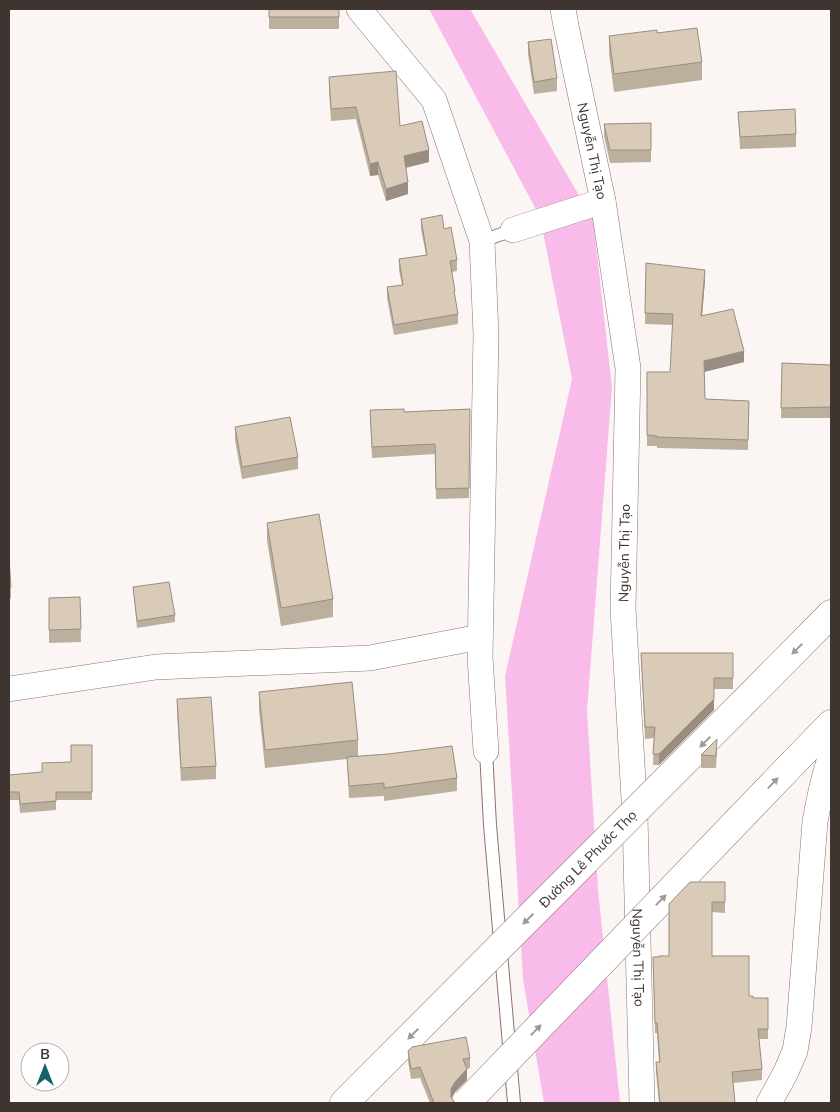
<svg xmlns="http://www.w3.org/2000/svg" width="840" height="1112" font-family="'Nunito Sans',sans-serif">
<style>
.water{fill:#f9bcea}
.lines{fill:none;stroke-linecap:round;stroke-linejoin:round}
.service-casing{stroke:#8a746c;stroke-width:14}
.minor-casing{stroke:#8a746c;stroke-width:26}
.tertiary-casing{stroke:#8a746c;stroke-width:29}
.service{stroke:#fff;stroke-width:12}
.minor{stroke:#fff;stroke-width:25}
.tertiary{stroke:#fff;stroke-width:28}
.tertiary-bridge-casing{stroke:#8a746c;stroke-width:29;stroke-linecap:butt}
.tertiary-bridge{stroke:#fff;stroke-width:28}
.wall{fill:#bbaf9e}
.shaded-wall{fill:#988e81}
.building{fill:#d9cbb8;stroke:#988e81}
.oneway{fill:#9e9a98}
.labels{text-anchor:middle;stroke-width:5;stroke-linejoin:round;paint-order:stroke}
.street-label{font-size:14px;fill:#3e3531;stroke:#fff}
</style>
<rect width="100%" height="100%" fill="#fbf6f4"/>
<path class="water" d="M429 9H470L593 219 612 387 587 711 598 889 620 1103H544L523 979 505 676 572 379 540 217Z"/>
<g class="lines">
<defs>
<path id="service" d="M482 241 513 230
M486 751 490 825 514 1103"/>
<g id="minor">
<path d="M359 9 434 100 482 241 486 335 480 657 486 751"/>
<path id="s1" d="M563 9 566 26 603 201 628 368 623 609 635 816 642 1103"/>
<path d="M513 230 603 201"/>
<path d="M9 689 156 667 370 658 480 637"/>
<path d="M769 1103 785 1074 795 1051 799 1027 815 822C819 799 823 778 831 756"/>
</g>
<path id="tertiary" d="M739 707 831 614
M795 761 831 724
M344 1103 361 1086"/>
</defs>
<use href="#service" class="service-casing"/>
<use href="#minor" class="minor-casing"/>
<use href="#tertiary" class="tertiary-casing"/>
<use href="#service" class="service"/>
<use href="#minor" class="minor"/>
<use href="#tertiary" class="tertiary"/>
<defs>
<g id="tertiary-bridge">
<path id="s2" d="M361 1086 739 707"/>
<path d="M466 1103 795 761"/>
</g>
</defs>
<use href="#tertiary-bridge" class="tertiary-bridge-casing"/>
<use href="#tertiary-bridge" class="tertiary-bridge"/>
</g>
<path class="wall" d="M269 9H339V29H269Z
M657 33 702 62V80L614 92 609 54V36Z
M528 42 557 78V91L534 94 528 54Z
M329 77 400 126 429 162 406 168 408 194 386 201 378 175 370 176 356 119 331 121 329 89Z
M738 112 796 134V147L740 149Z
M651 123V162L610 163 604 136V124Z
M421 219 444 229 457 260V271L452 272 455 291V297L458 314V324L394 335 387 298V287L402 285 399 270V259L426 255 421 229Z
M646 263 705 280 702 316 744 362 704 372 705 399 749 401 748 450 657 448V446H647V372H670L673 325 645 324Z
M782 363 831 365V418H781Z
M470 409 469 498 436 499 435 454 372 458 370 410 404 412Z
M235 427 298 457V469L242 479 235 440Z
M267 523 333 599V617L281 626 267 541Z
M9 558 11 587V598L9 599Z
M133 587 175 615V622L137 628Z
M80 597 81 642 49 643V598Z
M641 653H733V689H714V710L659 765H653L654 738 645 739Z
M259 692 358 740V756L457 778V791L384 801V796L349 798 347 759 265 768 259 710Z
M177 699 216 766V779L181 781 177 711Z
M92 745V800H56V810L20 813 19 800H9V775L42 772V763L71 762Z
M717 751 716 768H701V755Z
M725 882V913L712 912V956L749 996 753 998H768V1039H759L762 1069V1080L733 1083 735 1103H659L656 1072V1062H659L657 1033H655L653 957 669 956Z
M408 1051 470 1058V1068L467 1069V1080L455 1092 452 1098 455 1103H430L420 1078 411 1079 408 1061Z"/>
<path class="shaded-wall" d="M429 150V162L404 168V156Z
M378 162V175L370 176V164Z
M408 182V194L386 201V189Z
M705 270V280L701 327V316Z
M744 351V362L704 372V361Z
M714 678V710L659 765V754Z
M467 1069V1080L455 1092 451 1100V1089L455 1082Z"/>
<path class="building" d="M269 9H339V17H269Z
M697 28 702 62 614 74 609 36 657 30V33Z
M551 39 557 78 534 82 528 42Z
M396 71 400 126 422 121 429 150 404 156 408 182 386 189 378 162 370 164 356 107 331 109 329 77Z
M795 109 796 134 740 137 738 112Z
M651 123V150H610L604 124Z
M442 215 444 229 451 227 457 260 450 261 455 291H454L458 314 394 325 387 287 403 285 399 259 427 255 421 219Z
M646 263 705 270 701 316 733 309 744 351 704 361 705 399 749 401 748 440 657 437V436L647 435V372H670L673 314 645 313Z
M782 363 831 365V407L781 408Z
M404 409V412L470 409 469 488 436 489 435 444 372 447 370 410Z
M290 417 298 457 242 467 235 427Z
M319 514 333 599 281 608 267 523Z
M9 558 11 587H9Z
M169 582 175 615 137 621 133 587Z
M80 597 81 629 49 630V598Z
M641 653H733V678H714V699L659 754H653L655 727H645Z
M352 682 358 740 265 750 259 692Z
M211 697 216 766 181 768 177 699Z
M717 739 716 756 701 755Z
M71 745H92V792H56V801L20 804 19 792H9V775L42 772V763L71 762Z
M452 746 457 778 384 788V783L349 786 347 757 388 754Z
M690 882H725V902H712V956H749V996H753V998H768V1029H758L762 1069 732 1072 735 1103H660L656 1062H660L657 1023H655L653 957H659V956H669V904Z
M466 1037 470 1058 463 1059 467 1069 455 1082 451 1089V1097L455 1103H434L420 1067 411 1069 408 1051 412 1047Z"/>
<defs><path id="oneway-solid" d="M-6-.8H1V-3.2L6.5 0L1 3.2V.8H-6Z" transform="scale(1.25)"/></defs>
<g class="oneway">
<use href="#oneway-solid" transform="translate(797 649) rotate(135)"/>
<use href="#oneway-solid" transform="translate(705 742) rotate(135)"/>
<use href="#oneway-solid" transform="translate(773 783) rotate(-46)"/>
<use href="#oneway-solid" transform="translate(661 900) rotate(-46)"/>
<use href="#oneway-solid" transform="translate(528 919) rotate(135)"/>
<use href="#oneway-solid" transform="translate(536 1030) rotate(-46)"/>
<use href="#oneway-solid" transform="translate(413 1034) rotate(135)"/>
</g>
<g class="labels">
<g class="street-label">
<text dy="5" stroke="none"><textPath href="#s1" startOffset="145">Nguyễn Thị Tạo</textPath></text>
<text transform="translate(624 553) rotate(-89)" y="5">Nguyễn Thị Tạo</text>
<text dy="5" stroke="none"><textPath href="#s2" startOffset="321">Đường Lê Phước Thọ</textPath></text>
<text dy="5" stroke="none"><textPath href="#s1" startOffset="955">Nguyễn Thị Tạo</textPath></text>
</g>
</g>
<rect width="840" height="1112" fill="none" stroke="#3e3531" stroke-width="20"/>
<g transform="translate(45 1067)"><circle r="24" fill="#ffffff" stroke="#b2aead"/>
<path d="M0-4L9 19L0 12L-9 19Z" fill="#15636c"/>
<text y="-8" font-size="14" font-weight="bold" text-anchor="middle" fill="#3e3531">B</text>
</g>
</svg>
